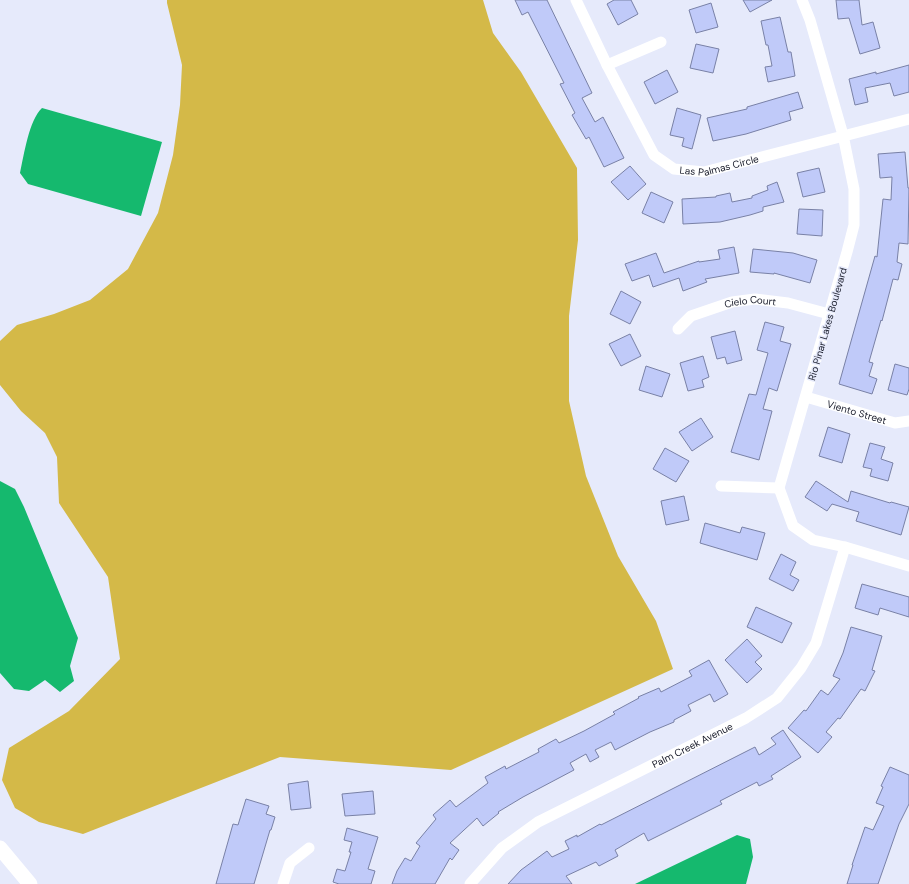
<svg xmlns="http://www.w3.org/2000/svg" width="909" height="884" font-family="'DM Sans',sans-serif">
<style>
.green{fill:#d4b948}
.water{fill:#15b96e}
.building{fill:#c0caf9;stroke:#7981a6}
.lines{fill:none;stroke-linecap:round;stroke-linejoin:round}
.street{stroke:#fff;stroke-width:11}
.secondary{stroke:#fff;stroke-width:15}
.labels{text-anchor:middle;stroke-width:3;stroke-linejoin:round;paint-order:stroke}
.street-label{font-size:10px;fill:#181b2a;stroke:#e6eafb}
</style>
<rect width="100%" height="100%" fill="#e6eafb"/>
<path class="green" d="M167 0H483L493 33 521 72 577 168 578 240 569 316V401L586 476 618 556 656 621 673 669 451 770 280 757 83 834 39 822 15 808 2 780 9 748 69 711 120 659 108 577 59 503 57 457 45 433 21 411 0 385V341L17 325 54 314 90 300 128 269 158 213 173 155 180 105 182 65 167 3Z"/>
<path class="water" d="M42 108 162 142 141 216 28 184 20 173C24 155 29 120 42 108Z
M0 481 15 489 24 507 78 638 70 666 74 681 60 692 45 680 29 691 14 689 0 673Z
M737 835 750 839 753 857 746 884H635Z"/>
<path class="building" d="M515 0H547L592 93 582 98 595 122 603 117 624 158 604 167 589 137 586 139 572 115 575 113 560 84 564 83 528 12 522 15Z
M614 0H631L638 14 618 25 607 4Z
M743 0H772L750 12Z
M836 0H859L862 25 873 22 880 48 860 54 849 18 838 19Z
M711 3 718 27 696 33 689 10Z
M780 17 788 52H791L795 76 768 82 765 67 772 66 768 45H766L761 21Z
M696 44 719 49 713 73 690 68Z
M909 65V92L894 96 890 83 865 88 868 102 855 105 849 79 876 72V74Z
M667 70 678 92 655 104 644 82Z
M798 92 803 108 789 112 791 120 746 134 713 141 707 118 747 109V107Z
M677 108 701 115 692 149 682 146 684 138 670 135Z
M905 152 908 188H909L908 244 899 243 897 262 902 264 898 280 893 279 882 321 881 320 869 362 873 363 869 376 877 379 872 394 839 384 875 256 877 257 883 199 891 200 892 177 880 178 878 154Z
M630 166 646 184 628 200 611 182Z
M819 168 825 192 803 197 797 173Z
M777 182 784 202 763 207V211L750 215 720 222 683 224 682 199 716 197V196L730 193 732 202 752 198V196L768 190 767 186Z
M651 192 673 202 664 223 642 213Z
M799 209 823 210 822 236 797 234Z
M734 247 739 273 705 279 707 282 683 291 679 278 653 287 649 275 632 281 625 264 656 253 664 273 699 261V262L720 259 718 250Z
M753 249 793 253 817 260 810 283 774 273V274L750 272Z
M621 291 641 302 630 324 610 314Z
M765 322 784 327 780 341 791 344 777 391 769 388 763 409 772 411 759 460 731 452 749 394 756 395 768 353 757 350Z
M735 331 742 360 727 364 725 357 717 359 711 337Z
M630 334 641 356 621 366 609 344Z
M703 356 709 377 702 380 704 387 688 391 680 363Z
M895 364 909 368V389L907 395 888 390Z
M646 366 670 374 662 397 639 390Z
M701 418 713 437 692 451 679 432Z
M828 427 850 434 842 463 819 456Z
M870 443 885 447 881 459 893 463 888 481 870 476 872 469 863 467Z
M665 448 689 461 676 482 653 469Z
M816 481 848 502 851 491 890 503 891 502 909 507 901 535 856 521 859 512 832 504 827 511 805 497Z
M684 496 689 520 666 525 661 501Z
M705 523 740 533 742 527 765 533 757 560 700 543Z
M781 554 796 562 790 575 799 580 793 591 769 579Z
M862 584 909 597V617L880 608 878 615 855 608Z
M756 607 792 623 782 643 747 627Z
M851 627 882 636 872 670 875 671 865 691 861 689 840 719 838 718 826 732 832 737 818 753 788 728 804 710 806 711 821 690 828 695 840 679 833 676 843 653Z
M747 639 762 656 755 662 762 669 747 683 725 660Z
M709 660 728 694 714 702 710 694 688 705 691 711 674 720V722L650 732 615 750 611 742 595 750 599 757 590 762 586 754 570 763 574 770 523 797 498 812 499 813 483 826 477 818 450 843 459 850 452 860 450 858 435 884H392L397 871 405 858 411 861 420 846 416 843 436 819 433 815 450 800 456 807 488 783 485 777 505 766 506 769 539 752 538 749 556 739 559 743 584 731 615 714 613 712 639 698 638 697 659 688 661 692 692 676 689 671Z
M783 730 801 757 771 776 773 779 759 786 757 782 720 801 722 804 648 841 644 833 615 850 618 856 599 866 596 862 566 876 572 884H508L521 870 547 851 552 857 569 849 565 841 577 835V837L600 824 601 825 755 747 759 755 776 744 771 738Z
M890 767 909 775V804L899 824 878 884H847L853 865H852L865 827 873 830 884 806 876 803 883 787 881 786Z
M308 781 311 808 291 810 288 784Z
M373 791 375 814 345 816 342 794Z
M246 799 269 806 266 814 275 817 271 830H270L254 884H216L233 824 238 825Z
M347 828 378 837 368 869 375 871 371 884H339L333 882 337 869 345 871 351 852H349L352 842 344 840Z"/>
<g class="lines">
<g class="street">
<path id="s1" d="M576 0 607 65 654 155 674 169 704 172 909 119"/>
<path d="M802 0 810 20 843 135 854 189V225L847 252 779 488 793 526 813 540 845 547 909 566"/>
<path d="M607 65 661 42"/>
<path id="s2" d="M678 329 691 316 732 302 755 299 788 303 829 314"/>
<path id="s3" d="M806 397 895 423 909 421"/>
<path d="M721 486 779 488"/>
<path d="M283 884 290 863 309 848"/>
<path id="s4" d="M470 884 502 848 538 822 746 718 777 698 801 668 816 643 845 547"/>
</g>
<path class="secondary" d="M0 848 30 884"/>
</g>
<g class="labels">
<g class="street-label">
<text dy="4" stroke="none"><textPath href="#s1" startOffset="244">Las Palmas Circle</textPath></text>
<text dy="4" stroke="none"><textPath href="#s2" startOffset="80">Cielo Court</textPath></text>
<text transform="translate(827 324) rotate(-74)" y="4">Rio Pinar Lakes Boulevard</text>
<text dy="4" stroke="none"><textPath href="#s3" startOffset="53">Viento Street</textPath></text>
<text dy="4" stroke="none"><textPath href="#s4" startOffset="265">Palm Creek Avenue</textPath></text>
</g>
</g>
</svg>
